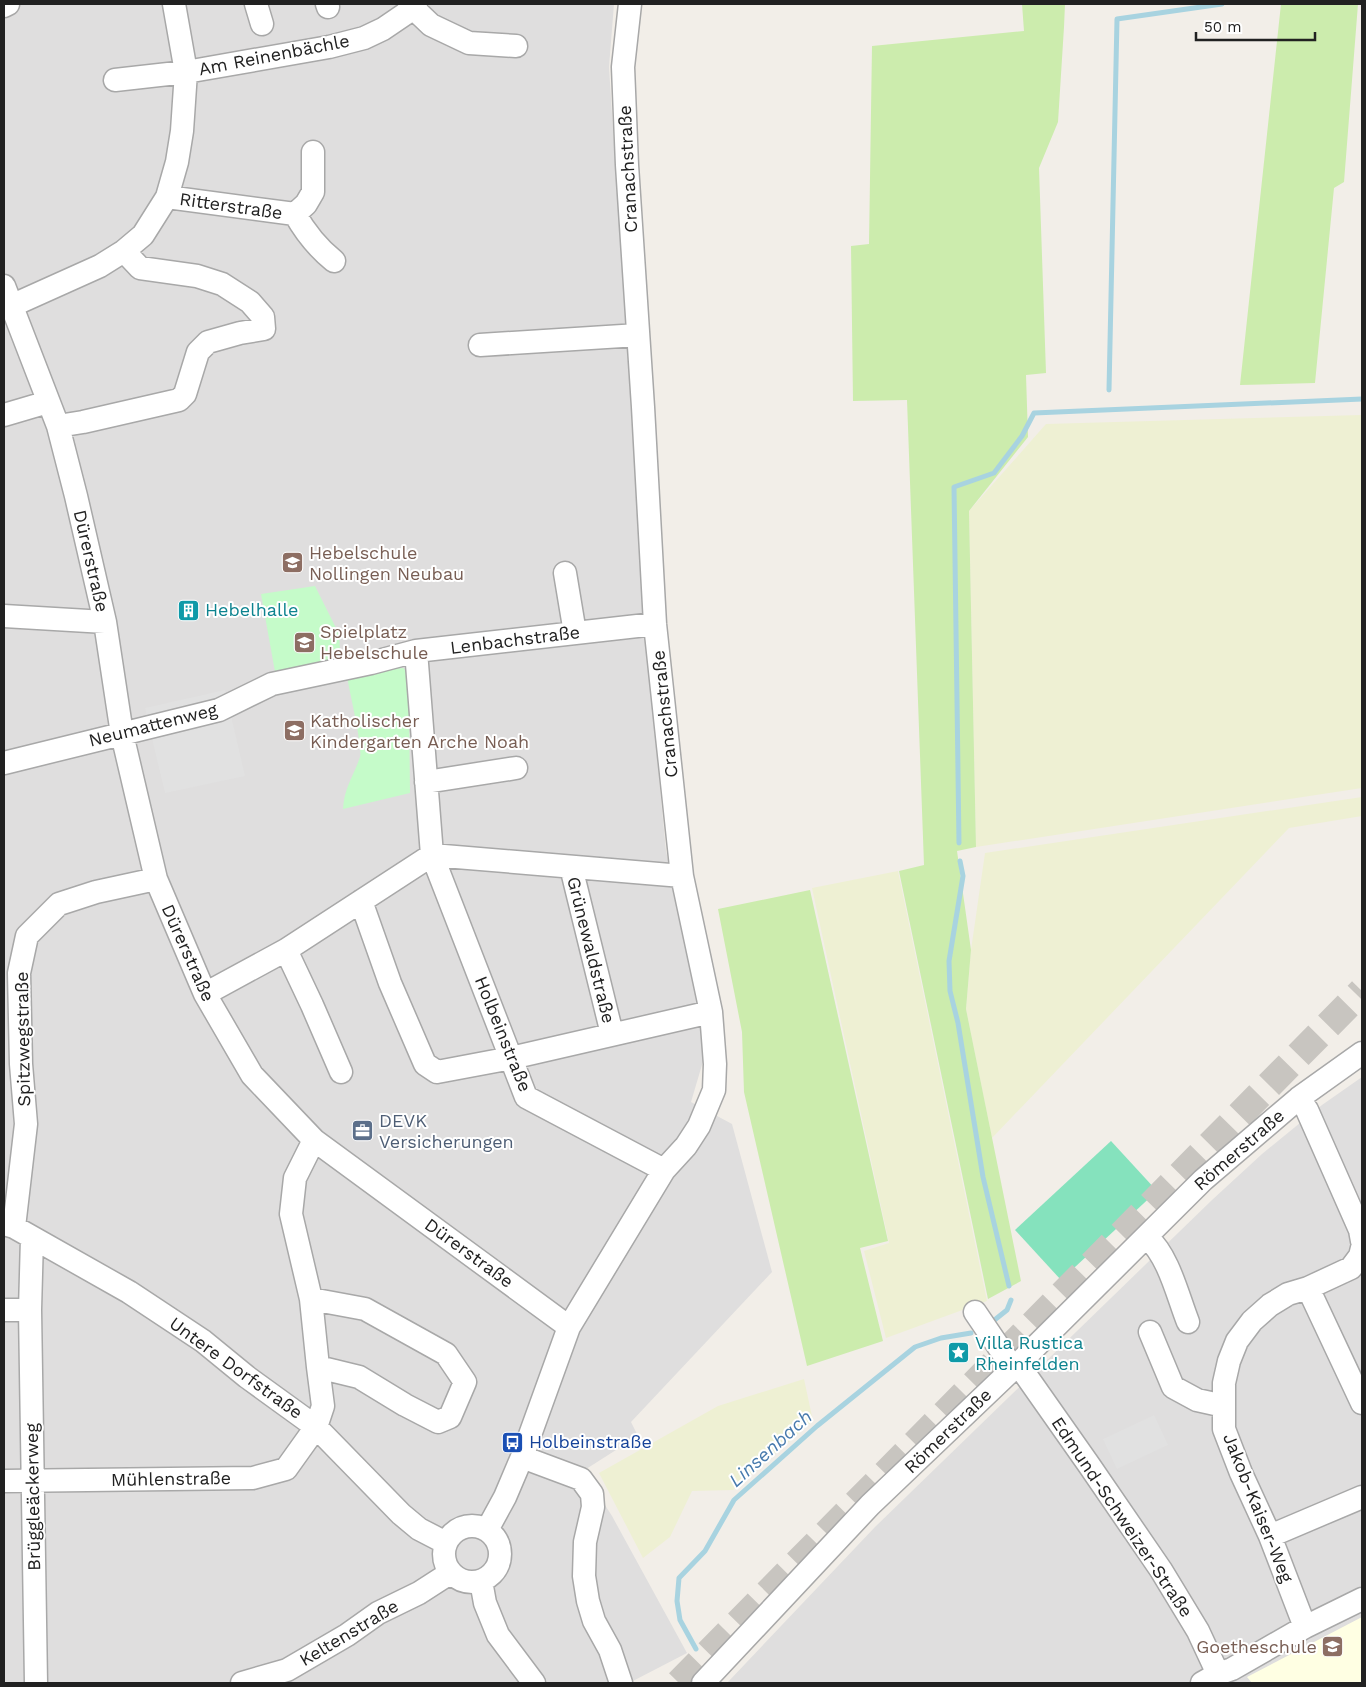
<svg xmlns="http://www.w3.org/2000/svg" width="1366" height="1687" font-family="'Work Sans',sans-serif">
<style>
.residential{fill:#dfdede}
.education{fill:#ffffe3}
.farmland{fill:#eef0d3}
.grass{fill:#ccecad}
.park{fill:#c5fbc9}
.pitch{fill:#85e2bd}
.parking{fill:#e1e1e1}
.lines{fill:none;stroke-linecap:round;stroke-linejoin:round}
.stream{stroke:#a8d3e0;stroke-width:5}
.major-tunnel{stroke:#c8c5c0;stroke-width:28;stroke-dasharray:28 14;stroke-linecap:butt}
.minor-casing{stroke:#a8a8a8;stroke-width:25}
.minor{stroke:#fff;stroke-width:22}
.labels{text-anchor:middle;stroke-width:4;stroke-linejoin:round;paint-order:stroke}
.street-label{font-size:18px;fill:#212121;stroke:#fff}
.education-label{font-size:18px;fill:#785e54;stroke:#fff;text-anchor:start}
.culture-label{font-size:18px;fill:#0d838f;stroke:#fff;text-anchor:start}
.service-label{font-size:18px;fill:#4e5e75;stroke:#fff;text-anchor:start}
.transit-label{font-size:18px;fill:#164399;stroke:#fff;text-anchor:start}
.water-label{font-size:19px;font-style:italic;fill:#477aad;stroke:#fff}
</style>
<rect width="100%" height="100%" fill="#f2eee8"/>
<path class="residential" d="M4 4H614L609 67 646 642 666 851 701 1005 704 1058 691 1102 732 1124 772 1272 631 1422 638 1436 583 1471 612 1516 687 1653 629 1683H4Z
M1362 1077V1683H727L875 1527 1212 1200 1262 1154 1322 1105Z"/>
<path class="education" d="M1362 1617V1683H1252L1247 1677Z"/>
<path class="farmland" d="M1362 415V788L976 847 969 511 1046 424Z
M1362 797V816L1289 828 992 1138 966 1009 971 950 985 853Z
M898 871 987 1301 886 1338 864 1251 889 1243 812 888Z
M804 1379 813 1421 733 1490 692 1491 670 1537 643 1558 599 1473 718 1406Z"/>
<path class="grass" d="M1022 4H1065L1064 27 1058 122 1039 168 1046 373 1026 375 1028 437 969 511 976 847 957 851 971 950 966 1009 1021 1281 988 1299 899 871 924 865 907 400 853 401 851 246 869 244 872 46 1024 31Z
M1281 4H1358L1344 182 1334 188 1315 383 1240 385Z
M810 890 888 1241 860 1248 883 1341 807 1366 744 1092 742 1032 718 909Z"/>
<path class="park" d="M315 586 339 634 340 650 332 666 277 683 261 594Z
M403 668 407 671 409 704 410 793 343 809C344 788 354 775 360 757 363 748 349 690 347 676L386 669Z"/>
<path class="pitch" d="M1111 1141 1157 1191 1061 1280 1015 1230Z"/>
<path class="parking" d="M225 690 245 776 165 793 145 708Z
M1154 1415 1168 1445 1117 1469 1103 1439Z"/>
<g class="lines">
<path class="stream" d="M1109 390 1117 19 1222 4
M959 843 954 487 994 473 1022 436 1034 413 1362 399
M960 861 963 876 949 961 950 991 958 1023 983 1177 1009 1286
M992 1322 1007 1310 1011 1300
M696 1649 680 1620 677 1601 679 1578 705 1551 734 1500 817 1426 915 1347 941 1338 971 1333"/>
<path class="major-tunnel" d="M679 1683 1362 991"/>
<defs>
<path id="minor" d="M256 4 262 24
M327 4 328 7
M409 4 431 25 469 43 516 46
M4 6 8 4
M115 80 186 72 329 47 364 38 383 29 414 8 416 4
M313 152V192L306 204 295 214C305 232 318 248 334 261
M167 197 295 214
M4 286 58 426 76 496 105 622 122 734 156 879 205 994 252 1075 314 1140 569 1327
M11 306 100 266 124 251 143 235 167 197 177 162 182 131 186 72 174 4
M480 345 638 335
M4 415 48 402
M58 426 83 422 179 400 185 394 198 352 208 342 240 333 264 329 263 317 250 302 222 284 197 276 140 268 124 251
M565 573 575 633
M4 616 105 622
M655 624 416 651 432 855 526 1097 664 1170
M4 763 219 710 272 684 371 663 416 651
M426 782 516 768
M571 867 612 1034
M361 901 390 983 425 1064 437 1072 511 1058 711 1012
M286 950 312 1005 341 1072
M205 994 286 950 432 855 682 876
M1299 1098 1307 1110 1360 1230 1362 1241
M4 1224 14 1227 129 1292 203 1341 247 1377 316 1427 401 1514 419 1529 446 1543
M14 1227 26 1124 21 1064 19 973 27 936 59 904 96 892 156 879
M1147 1237C1169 1257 1177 1294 1188 1322
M32 1238 30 1310 36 1683
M1308 1288 1362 1403
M311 1299 318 1367
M4 1310H30
M975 1312 1013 1368
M1150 1332 1173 1387 1197 1400 1224 1406
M1018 1364 1089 1465 1161 1570 1198 1631 1218 1674
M522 1457 581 1479 592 1494 593 1507 585 1542 584 1576 588 1601 594 1621 610 1650 621 1683
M4 1481 253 1478 286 1469 316 1427 323 1406 318 1367 359 1377 405 1405 438 1422 450 1417 465 1382 446 1354 365 1309 311 1299 291 1214 295 1178 314 1140
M444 1554a28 28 0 1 1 56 0a28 28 0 1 1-56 0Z
M487 1530 505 1497 522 1457 569 1327 664 1170 686 1146 699 1126 714 1090 715 1064 711 1012 682 876 655 624 643 407 627 165 623 67 630 4
M1270 1536 1362 1497
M481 1581 485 1603 498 1635 534 1683
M1305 1627 1270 1536 1241 1473 1224 1429V1383L1229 1361 1237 1341 1252 1321 1270 1305 1288 1294 1308 1288 1351 1268 1360 1256 1362 1248
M242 1683 287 1670 347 1635 378 1613 419 1593 450 1573
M703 1683 870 1505 1018 1364 1203 1180 1299 1098 1362 1053
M1202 1683 1218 1674 1232 1669 1305 1627 1362 1599"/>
</defs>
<use href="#minor" class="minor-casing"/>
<use href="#minor" class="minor"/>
</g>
<defs>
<symbol id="school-square" viewBox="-11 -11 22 22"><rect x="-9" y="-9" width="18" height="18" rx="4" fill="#8d6e63" stroke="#fff"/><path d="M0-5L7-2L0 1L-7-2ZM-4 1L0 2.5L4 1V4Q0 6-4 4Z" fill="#fff"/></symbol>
<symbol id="building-square" viewBox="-11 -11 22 22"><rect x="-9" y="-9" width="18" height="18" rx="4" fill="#0f9aa8" stroke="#fff"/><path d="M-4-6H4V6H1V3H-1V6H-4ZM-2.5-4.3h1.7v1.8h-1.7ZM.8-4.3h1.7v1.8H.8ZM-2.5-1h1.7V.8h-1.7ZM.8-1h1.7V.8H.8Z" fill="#fff"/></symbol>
<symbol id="office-square" viewBox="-11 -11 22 22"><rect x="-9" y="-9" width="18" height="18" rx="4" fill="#5c6f8a" stroke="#fff"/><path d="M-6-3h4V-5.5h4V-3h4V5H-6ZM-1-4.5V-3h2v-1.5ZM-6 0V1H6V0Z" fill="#fff"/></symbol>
<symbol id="sight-square" viewBox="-11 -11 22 22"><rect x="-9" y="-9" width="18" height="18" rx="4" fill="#0f9aa8" stroke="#fff"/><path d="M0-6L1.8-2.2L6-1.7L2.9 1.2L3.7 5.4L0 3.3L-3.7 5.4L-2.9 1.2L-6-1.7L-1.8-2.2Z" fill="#fff"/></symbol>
<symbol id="bus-square" viewBox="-11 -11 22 22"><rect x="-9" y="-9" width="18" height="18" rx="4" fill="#1a4fb4" stroke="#fff"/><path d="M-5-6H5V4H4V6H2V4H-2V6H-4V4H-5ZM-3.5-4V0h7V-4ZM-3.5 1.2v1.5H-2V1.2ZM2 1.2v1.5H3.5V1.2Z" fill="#fff"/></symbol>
</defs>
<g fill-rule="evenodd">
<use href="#school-square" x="280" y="550" width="25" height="25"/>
<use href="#building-square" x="176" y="598" width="25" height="25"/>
<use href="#school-square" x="292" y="630" width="25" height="25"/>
<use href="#school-square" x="282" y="718" width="25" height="25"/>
<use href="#office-square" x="350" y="1118" width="25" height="25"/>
<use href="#sight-square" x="946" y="1340" width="25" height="25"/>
<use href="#bus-square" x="500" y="1430" width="25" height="25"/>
<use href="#school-square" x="1320" y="1634" width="25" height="25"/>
</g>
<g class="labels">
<g class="street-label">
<text transform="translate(274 55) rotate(-11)" y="6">Am Reinenbächle</text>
<text transform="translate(628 169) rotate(-93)" y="6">Cranachstraße</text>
<text transform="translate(231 206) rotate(8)" y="6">Ritterstraße</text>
<text transform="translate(91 561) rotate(77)" y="6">Dürerstraße</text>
<text transform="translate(515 640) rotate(-7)" y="6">Lenbachstraße</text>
<text transform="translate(665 714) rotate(-96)" y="6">Cranachstraße</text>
<text transform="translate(153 725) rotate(-14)" y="6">Neumattenweg</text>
<text transform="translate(591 950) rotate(76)" y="6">Grünewaldstraße</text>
<text transform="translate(188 953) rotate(66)" y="6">Dürerstraße</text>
<text transform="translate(503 1034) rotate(68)" y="6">Holbeinstraße</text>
<text transform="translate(23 1039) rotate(-91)" y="6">Spitzwegstraße</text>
<text transform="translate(1239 1150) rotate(-41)" y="6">Römerstraße</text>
<text transform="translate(469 1253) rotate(36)" y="6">Dürerstraße</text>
<text transform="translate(236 1368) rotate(36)" y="6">Untere Dorfstraße</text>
<text transform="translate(948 1431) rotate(-44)" y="6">Römerstraße</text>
<text transform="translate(171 1479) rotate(-1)" y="6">Mühlenstraße</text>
<text transform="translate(33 1497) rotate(-91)" y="6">Brüggleäckerweg</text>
<text transform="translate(1258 1508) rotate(68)" y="6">Jakob-Kaiser-Weg</text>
<text transform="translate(1122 1517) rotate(56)" y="6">Edmund-Schweizer-Straße</text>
<text transform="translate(349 1633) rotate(-31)" y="6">Keltenstraße</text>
</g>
<g class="education-label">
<text x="309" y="559">Hebelschule<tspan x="309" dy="21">Nollingen Neubau</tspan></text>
<text x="320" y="638">Spielplatz<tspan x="320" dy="21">Hebelschule</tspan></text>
<text x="310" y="727">Katholischer<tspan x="310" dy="21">Kindergarten Arche Noah</tspan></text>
<text x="1317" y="1653" text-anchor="end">Goetheschule</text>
</g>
<g class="culture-label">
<text x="205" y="616">Hebelhalle</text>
<text x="975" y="1349">Villa Rustica<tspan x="975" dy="21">Rheinfelden</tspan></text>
</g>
<g class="service-label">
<text x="379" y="1127">DEVK<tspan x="379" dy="21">Versicherungen</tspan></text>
</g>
<g class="transit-label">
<text x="529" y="1448">Holbeinstraße</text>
</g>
<g class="water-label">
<text transform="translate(770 1448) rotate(-42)" y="7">Linsenbach</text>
</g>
</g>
<rect width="1366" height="1687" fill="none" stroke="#212121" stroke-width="10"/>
<path d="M1196 32v8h119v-8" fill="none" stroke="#212121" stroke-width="2.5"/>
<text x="1204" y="32" font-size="15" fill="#212121" stroke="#ffffff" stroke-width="4" paint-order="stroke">50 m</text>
</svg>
